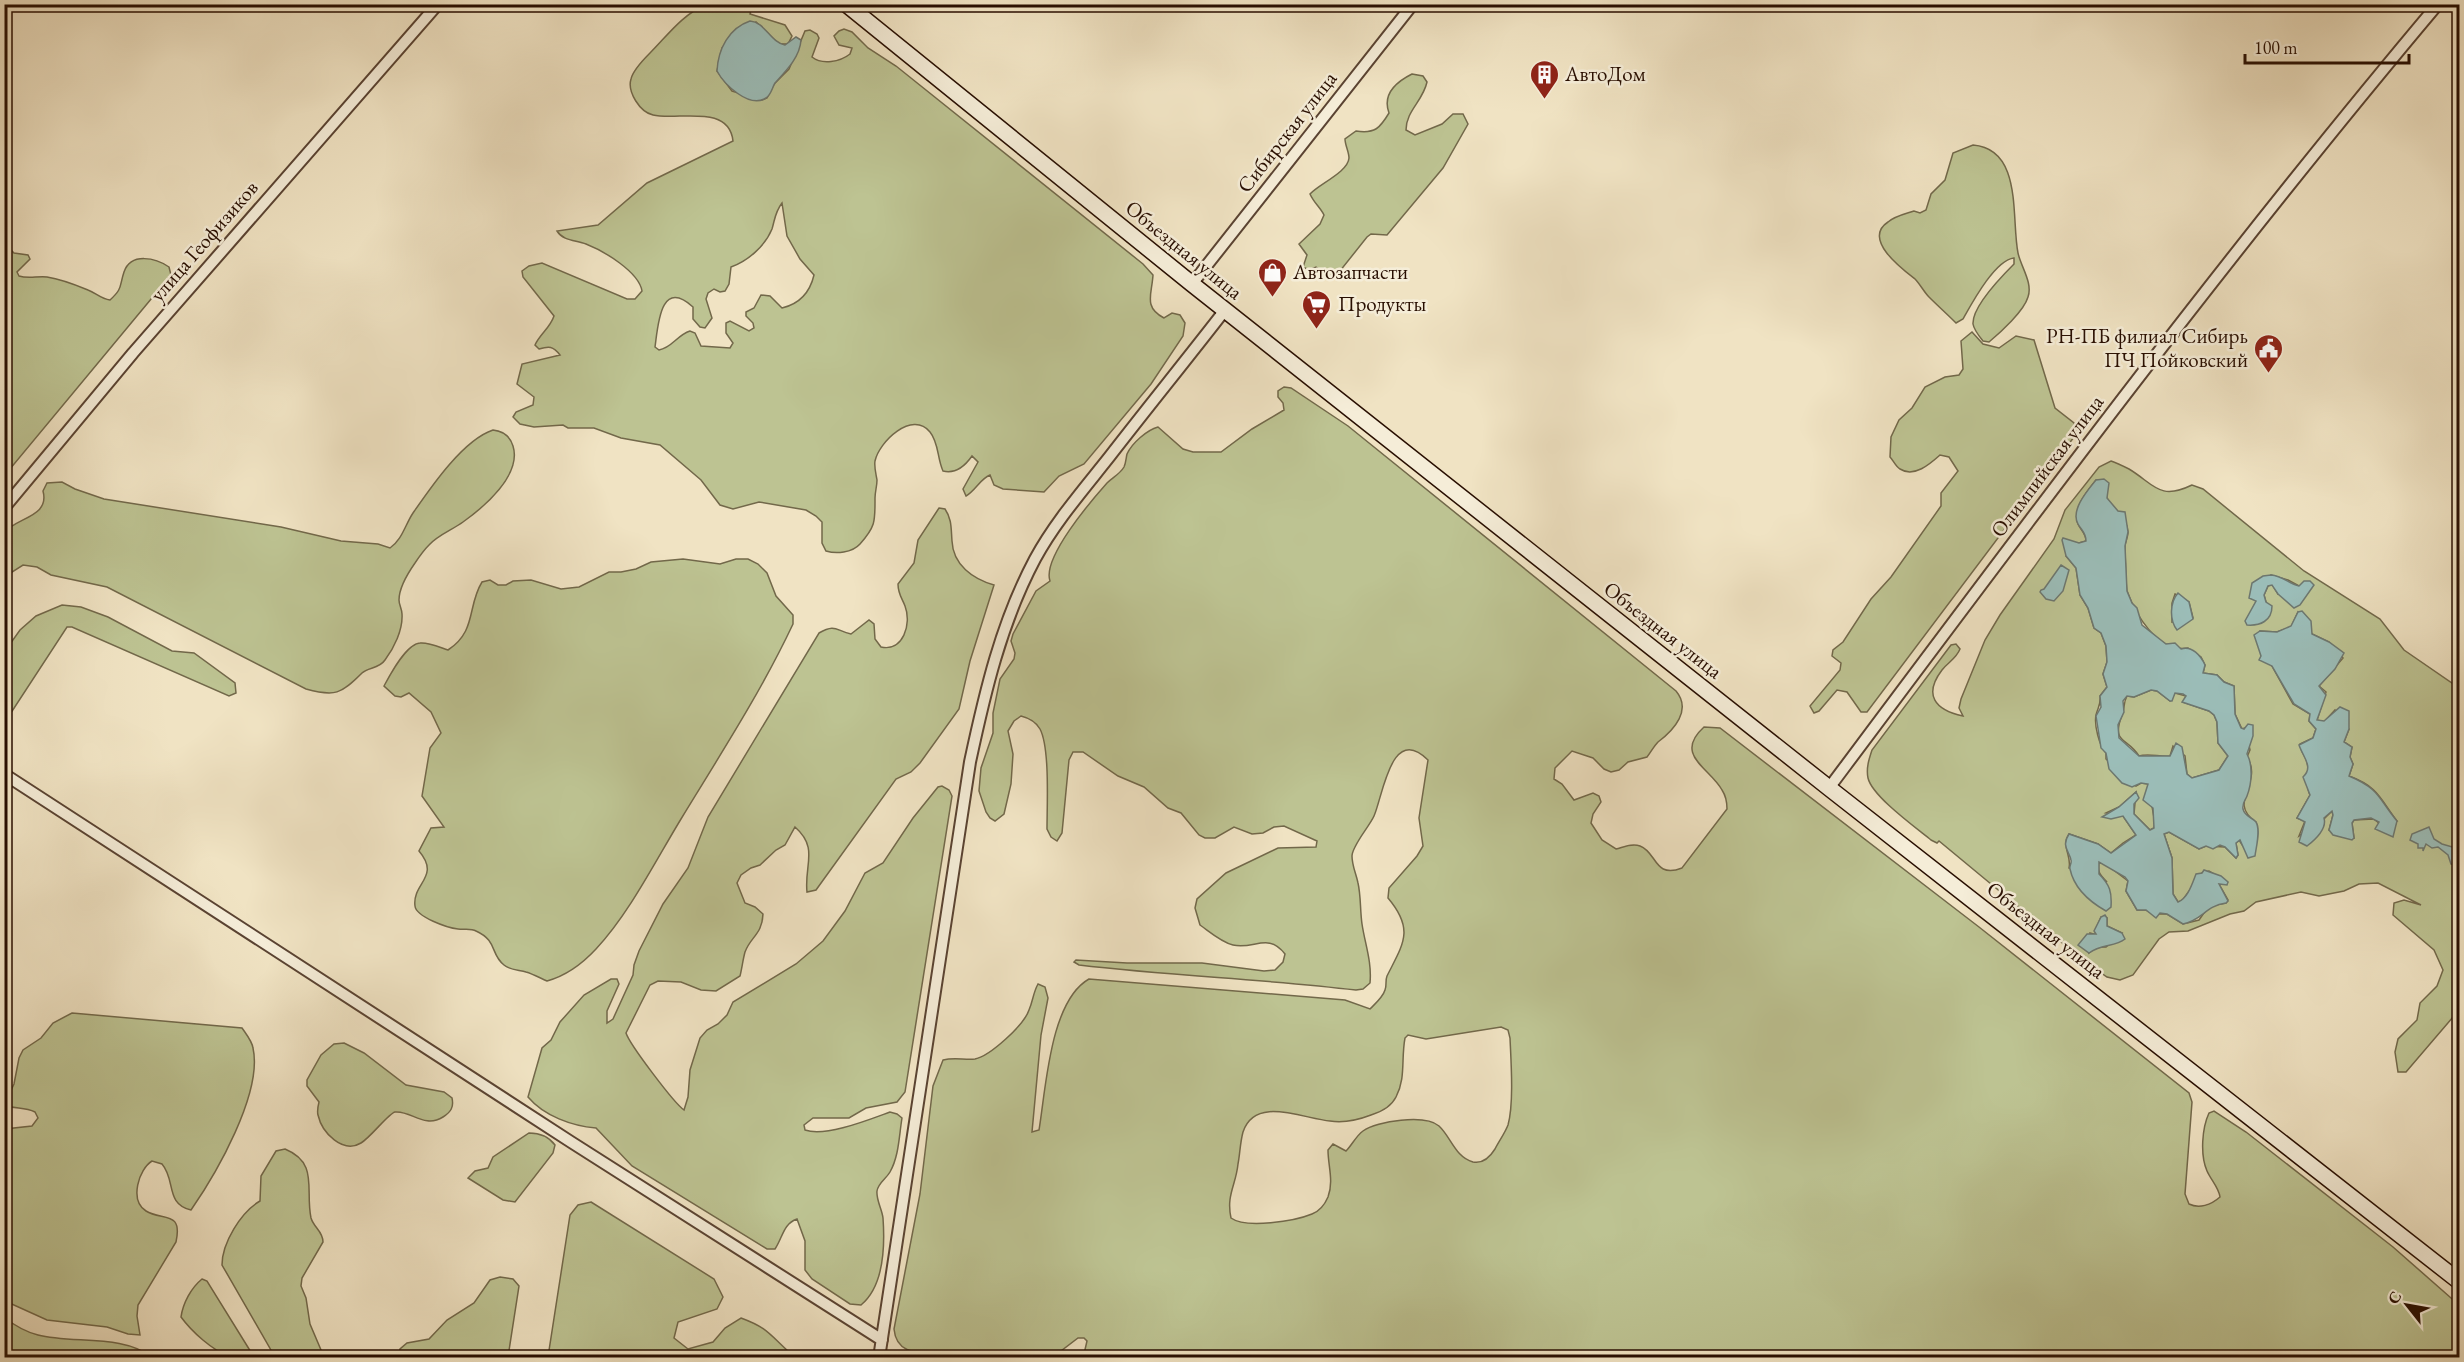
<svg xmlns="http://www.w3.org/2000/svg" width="2464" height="1362" font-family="'EB Garamond',serif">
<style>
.green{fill:#bdc392;stroke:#72684a;stroke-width:1.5;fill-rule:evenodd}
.water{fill:#9bbdb8;stroke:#6d776f;stroke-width:1.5;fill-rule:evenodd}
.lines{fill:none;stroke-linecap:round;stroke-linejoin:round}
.street-casing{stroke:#5a4332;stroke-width:14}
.secondary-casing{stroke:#280e01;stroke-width:18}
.street{stroke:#f5edd8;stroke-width:10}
.secondary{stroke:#f5edd8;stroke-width:15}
.labels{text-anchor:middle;stroke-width:5;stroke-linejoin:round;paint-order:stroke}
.poi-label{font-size:21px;fill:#280e01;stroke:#f5edd8;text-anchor:start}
.street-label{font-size:21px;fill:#280e01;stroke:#f5edd8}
</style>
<rect width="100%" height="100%" fill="#f0e3c3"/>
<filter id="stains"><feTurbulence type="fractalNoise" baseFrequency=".00333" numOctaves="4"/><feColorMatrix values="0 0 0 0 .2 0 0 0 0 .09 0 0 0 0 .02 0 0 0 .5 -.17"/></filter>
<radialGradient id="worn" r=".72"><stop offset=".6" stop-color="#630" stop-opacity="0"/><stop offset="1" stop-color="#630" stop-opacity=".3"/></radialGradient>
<path class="green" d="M705 5H752L750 14 785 25 792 36 788 44H779L756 22 722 48 717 71 732 91 762 100 767 98 774 84 789 69 805 31 810 30 817 34 819 38 812 57C822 65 840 62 850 54L852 48 839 45 834 36 839 31 844 29 852 32 868 48 896 66 1143 264 1153 275C1152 294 1143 307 1164 318L1172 313 1180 315 1185 323 1183 336 1151 384 1084 464 1059 476 1044 492 1003 489 994 485 990 475C980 479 976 490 966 496L963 489 978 462 972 456C965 466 955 474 943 471 937 458 939 443 930 432 912 410 879 442 875 461 874 467 876 474 877 480 877 486 875 492 875 498 875 521 876 526 860 544 852 553 836 554 826 551L822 543V522L816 516 806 510 759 502 733 509 720 505 701 480 660 445 621 438 594 428H568L563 425 534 427 520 424 513 417 516 412 533 405 534 397 517 384 522 364 560 355C553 346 549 346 539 349L535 345C540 334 550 328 554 316L523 277 522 271 529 266 542 263 627 299H635L642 291C639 272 604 251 586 244 576 240 563 241 557 231L598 225 647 183 733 141C729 103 677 121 653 115 640 112 627 92 631 79 633 70 643 60 650 53 667 36 682 15 705 5ZM782 203 787 236 800 259 814 275C810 292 799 304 782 308L770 296 761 295 754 308 746 312V316L753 323 754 328 749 331 730 321 726 323V333L733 343 730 348 701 346 695 333 690 331C677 335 672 348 659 350L655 347C658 326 660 277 693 307V319L700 327 705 328 712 318 706 299 708 293 714 289 720 292 725 291 729 284 731 267C748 261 765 246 772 229 775 219 775 212 782 203Z
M1412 74 1423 76 1427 82C1423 101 1406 111 1406 130L1415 135 1442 124 1453 114H1463L1468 124 1443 168 1387 235 1371 234 1367 237 1340 271 1330 277 1316 267 1309 270 1303 267 1307 255 1299 244 1320 224 1324 215C1320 207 1314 203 1310 194 1319 184 1348 172 1349 158 1349 152 1345 145 1345 139L1356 131C1375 134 1380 128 1389 113 1382 94 1396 82 1412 74Z
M1973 145C2023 149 2011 218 2018 253 2021 267 2033 283 2028 297 2024 311 2001 332 1989 342L1983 341C1979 336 1974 330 1973 324 1972 306 2002 276 2014 264V258C1995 260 1972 303 1963 319L1956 323C1947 314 1938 306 1929 297 1924 292 1920 284 1915 279 1902 269 1862 239 1888 222 1895 216 1905 214 1914 211L1920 213 1926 210 1931 194 1945 180 1953 153Z
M5 244 14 253 28 255 30 259 17 272 19 276C28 279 37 276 47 277 60 279 76 285 88 290 96 293 101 299 110 300 123 288 119 287 124 272 131 252 156 258 169 267L171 275 5 475Z
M1972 332 1983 344 1999 348 2016 336 2034 340 2055 408 2074 423 2077 433 1867 712H1861L1847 692 1837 690 1819 711 1814 713 1810 706 1840 670 1841 663 1832 656 1833 650 1843 642 1871 599 1891 577 1941 506V493L1958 471 1949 457 1940 455C1930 464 1914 478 1900 469 1896 467 1893 460 1890 457L1891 437 1899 420 1912 408 1925 387 1945 377 1959 375 1963 369 1961 341Z
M1284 387 1291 388 1348 426 1676 691C1692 710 1674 730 1658 742 1654 746 1651 752 1647 757L1628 762 1619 770 1611 772 1604 769 1593 758 1572 751 1555 768 1554 779 1562 784 1574 800 1593 793 1599 796 1601 802 1593 814 1591 823 1602 840 1616 849C1624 847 1632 843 1640 846 1657 852 1654 879 1682 868L1727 809C1727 803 1726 796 1722 790 1710 768 1673 755 1704 727L1720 728 1979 927 2189 1093 2192 1102 2185 1194 2189 1204C2199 1209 2211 1205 2220 1197 2219 1188 2211 1180 2207 1171 2200 1155 2202 1128 2209 1113L2214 1111 2246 1132 2393 1247 2459 1305V1357L1086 1358 1084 1354 1087 1341 1084 1338H1078L1053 1357H957C933 1349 897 1362 894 1329L920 1194 933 1086 943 1060C954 1057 964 1060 975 1059 990 1056 1024 1025 1029 1010 1033 1001 1033 993 1038 984L1045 987 1048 998 1041 1035 1032 1132 1039 1130C1046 1088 1050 1001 1089 979L1345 1000 1370 1009C1375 1004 1383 997 1385 990 1387 985 1385 981 1387 976 1403 944 1415 930 1388 898L1389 888 1417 856 1423 846 1419 818 1428 760C1391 723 1383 796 1374 816 1369 827 1352 846 1352 856 1352 866 1356 873 1358 883 1361 896 1360 910 1362 924 1365 944 1372 962 1370 983L1363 989 1356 990C1264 979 1171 976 1079 965L1074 962 1076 960 1127 963H1202L1264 971 1275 970 1283 962 1285 954C1268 932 1254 950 1233 945 1221 942 1210 932 1200 925L1195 908 1197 899 1226 873 1278 848 1316 847 1317 841 1284 826 1274 827 1263 833 1252 834 1234 827 1215 838H1205L1199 835 1181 813 1168 808 1144 787 1118 776 1083 752H1073L1069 760 1062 833 1057 841 1051 837 1047 829C1047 805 1050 748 1040 729 1036 722 1029 718 1021 716L1014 721 1008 731 1013 754 1011 784 1004 814 995 821 990 818 986 812 979 791 981 768 993 733V713L1000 679 1014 659 1015 653 1011 641 1013 634 1036 591 1050 581C1042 558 1091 501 1107 483 1112 478 1120 474 1124 467 1126 463 1126 458 1127 454 1132 443 1147 430 1158 427L1183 449 1193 452H1221L1252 429 1284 410 1283 403 1278 397V391ZM1501 1027 1508 1030 1510 1038C1511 1061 1514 1104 1508 1125 1505 1133 1499 1141 1495 1149 1490 1157 1483 1164 1473 1162 1455 1157 1451 1137 1439 1126 1425 1114 1377 1121 1363 1131 1356 1136 1352 1145 1346 1151L1333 1144 1328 1150C1328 1166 1334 1181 1328 1197 1325 1204 1320 1211 1312 1214 1295 1221 1246 1229 1231 1218 1226 1195 1236 1185 1238 1164 1240 1154 1240 1143 1243 1132 1255 1095 1304 1119 1330 1121 1343 1123 1358 1120 1371 1115 1381 1112 1391 1107 1396 1097 1406 1078 1401 1059 1405 1038L1408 1035 1426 1039Z
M493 430C502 431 510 436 513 446 522 475 484 507 463 522 452 530 438 535 429 545 424 550 419 557 415 563 408 573 399 588 399 600 399 605 402 609 402 614 403 630 394 648 385 660 379 669 368 667 362 673 341 694 335 697 306 689L107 587 51 575 37 567 23 565 12 572 5 583V532C17 517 50 517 43 491L47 483 62 482 75 489 104 499 281 527 341 541 378 544 390 548C402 540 405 525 413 513 431 487 463 440 493 430Z
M2111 461C2117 463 2123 466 2129 469 2154 484 2159 501 2192 485L2203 489 2304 571 2380 619 2404 650 2459 688V1010L2406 1072H2398L2395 1052 2398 1039 2417 1020 2420 1003 2437 986 2443 970 2434 950 2393 915 2394 903 2404 900 2421 905 2378 883 2359 884 2344 891 2319 896 2301 892 2256 902 2244 911 2230 914 2188 931 2169 932 2159 939 2133 975 2120 980 2107 977 2084 961 1939 841 1937 843 1931 840C1915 827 1872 796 1868 778 1866 768 1869 759 1872 750L1951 645 1956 644 1960 649C1956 659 1948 662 1942 670 1923 695 1935 710 1963 716L1959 708 1961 699 1985 640 2000 615 2054 539 2065 510 2099 467ZM2096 480H2104C2105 485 2104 493 2107 498 2112 510 2127 516 2128 532 2128 536 2126 541 2125 545 2125 550 2126 588 2127 591 2135 613 2157 653 2188 648L2201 657 2205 665 2203 673 2217 675 2224 682 2234 686 2235 714 2242 729 2245 728 2250 750 2247 757C2264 783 2226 802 2256 822L2249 855 2239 840 2236 843 2238 855 2236 858 2225 847 2206 846 2199 849 2169 832 2164 834 2172 858 2173 894 2178 902 2182 901 2202 873 2209 871 2227 882 2219 884 2228 900 2226 903 2215 905 2206 910 2199 920 2183 924 2167 914H2153L2146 910H2137L2126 891 2128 881 2103 862H2099C2097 872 2100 875 2107 882L2069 868C2072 856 2061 847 2069 834L2098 844 2111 853 2123 843 2136 835 2123 816 2106 813 2119 807 2136 792 2134 814 2150 830 2154 828 2155 823 2148 784 2141 783 2136 786 2106 759V753C2099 745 2094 725 2096 715 2098 707 2101 705 2100 696L2107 687 2103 674 2107 662 2106 646 2101 633 2094 628 2088 608 2080 595 2076 568 2066 556 2079 543 2086 541C2086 533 2081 531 2078 524 2072 509 2087 491 2096 480ZM2271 575 2288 580 2299 586 2278 594 2272 584 2268 586 2264 595 2266 602 2254 606ZM2175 594 2189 602 2193 618 2172 622V603ZM2298 612 2312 634 2329 642 2343 658 2319 686 2326 692 2317 720 2324 722 2335 710 2349 729 2344 742 2352 747 2350 757 2353 764 2349 776C2379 787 2380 799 2397 821L2380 824 2374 819 2354 820 2352 823 2354 838 2329 830 2333 815 2332 811 2323 820 2299 836 2305 821 2297 818 2310 795C2304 783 2310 773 2307 762 2305 755 2300 751 2300 744L2313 738 2316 729 2309 721 2310 714 2293 704 2272 666 2261 656 2260 631 2277 632 2291 627ZM2101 917 2107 918V926L2122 933 2106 947H2097L2089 953 2090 933 2097 935 2095 931Z
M939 508 945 509C952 519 951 529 952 541 953 565 973 579 994 585L970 661 959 709 920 763 911 772 896 779 816 890 807 892C804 865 819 848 795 827L785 845 776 850 760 865 751 868 741 875 737 883 745 903 755 907 763 914C762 935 751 936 745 952 743 959 742 968 740 976L716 991 701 990 681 982 658 981 650 985 626 1033C630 1045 674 1103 684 1110L688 1097 690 1070 700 1038 707 1030 718 1024 727 1015 733 1002 796 964 823 941 845 911 865 873 883 863 913 818 938 787 942 786 949 790 952 796 905 1092 897 1102 866 1108 849 1118H813L804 1125 805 1130C826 1137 868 1120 890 1112L897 1114 902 1118C899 1136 899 1156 890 1172 886 1179 878 1183 877 1191 876 1200 882 1209 883 1218 885 1246 884 1286 861 1305L850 1304 812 1279 805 1270V1241L797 1219C783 1224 783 1237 775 1249H767L632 1166 596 1128C572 1126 544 1116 528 1097L542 1048 551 1040 560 1022 584 995 611 979H617L619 984 607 1011V1023L613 1019 633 975 634 965 639 951 663 904 688 868 708 817 819 633C836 623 836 631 851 634L869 620 874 624 875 639 881 647C903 652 912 624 905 606 902 598 898 594 898 584L914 563 918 540Z
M683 559 720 564 736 559H748L758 564 767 573 776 596 793 615V624C761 692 720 755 681 819 656 860 629 914 596 949 583 963 565 976 547 981 540 978 533 974 526 972 520 970 509 970 504 965 490 954 498 941 476 931 471 928 464 930 458 929 448 928 416 917 415 906 412 883 441 877 419 851L431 828 444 827 422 796 430 748 441 733 431 712 409 693 401 697 395 696 384 686C390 675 406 644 420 643 428 642 439 647 448 650 477 631 467 606 482 582L490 580 498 585H506L513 581 531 580 561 589 579 587 609 572H621L636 569 651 562Z
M62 605 81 607 108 617 172 651 194 653 235 683 236 693 229 696 72 627H67L5 722V651L20 630 36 616Z
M2151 690 2157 691 2170 701 2175 693 2186 696 2183 702 2209 711 2214 715 2217 722 2218 743 2228 756 2219 770 2192 778 2187 774 2185 756 2173 746 2170 756C2160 757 2148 753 2139 756 2127 737 2111 744 2122 715 2125 708 2123 703 2127 696L2134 697Z
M72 1013 242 1028C246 1034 252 1041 253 1048 263 1093 216 1174 191 1210 165 1204 176 1180 162 1164L152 1161C139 1169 129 1200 146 1211 162 1221 183 1210 176 1242L138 1305 137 1316 140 1335 128 1334 107 1327 47 1320 5 1301 6 1168 5 1129 32 1126 38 1118 35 1112C25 1107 17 1109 7 1106L5 1103 14 1084 19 1058 23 1050 41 1038 53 1023Z
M344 1043 364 1053 406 1085 444 1092 452 1098C454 1107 451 1112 443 1117 424 1129 411 1110 395 1112 389 1113 370 1138 361 1143 343 1154 322 1133 318 1115 317 1111 318 1106 319 1102L307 1086V1080L321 1055 334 1044Z
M529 1133C540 1133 549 1137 555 1145L553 1153 515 1202 503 1200 468 1178 475 1171 488 1168 493 1157Z
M285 1149C319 1163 305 1189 311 1218 314 1228 323 1231 323 1242L302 1278 301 1286 306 1298 310 1324 324 1357H275L222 1265C222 1243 241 1212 260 1201L261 1176 276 1151Z
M591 1202 714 1279 723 1297 717 1309 678 1322 674 1338 688 1349 713 1342 725 1328 741 1318C768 1328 769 1334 790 1353L789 1357H548L570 1215 578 1205Z
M500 1277 513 1279 519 1286 508 1357H398L400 1349 407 1343 429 1339 447 1320 474 1303 490 1280Z
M202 1279 207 1281 254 1357C246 1358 236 1359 230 1357 212 1350 192 1332 181 1317 183 1303 191 1288 202 1279Z
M5 1318C14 1325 26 1332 38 1335 72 1344 124 1334 151 1357H5Z"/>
<path class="water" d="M750 21C765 22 770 42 785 45L796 37 801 40C800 57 786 71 775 83 772 88 771 95 766 98 749 109 724 84 717 71 718 49 729 28 750 21Z
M2104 479 2109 483 2107 498 2118 511 2125 512 2128 532 2125 546 2127 591 2132 603 2137 608 2142 625 2166 644 2175 643 2181 649C2192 645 2201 656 2205 665L2203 673 2217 675 2224 682 2234 686 2235 714 2241 728 2244 729 2248 724 2253 725V736L2247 754C2253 765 2252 783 2247 796 2245 801 2242 803 2243 809 2245 817 2252 817 2256 822 2261 830 2256 847 2255 856L2248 858 2240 840 2236 843 2238 855 2236 858 2225 847 2220 845 2213 849 2206 846 2199 849 2169 832 2164 834 2172 858 2173 894 2178 902C2188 898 2192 884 2196 874L2202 873 2204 870 2221 876 2228 882 2227 885 2219 884 2228 901 2226 903C2205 906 2203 920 2183 924L2167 914 2160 913 2156 918 2146 910H2137L2126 891 2128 881 2125 877 2099 862V874C2110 885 2112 892 2111 907L2106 911C2090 902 2074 888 2070 869 2069 866 2072 863 2071 860 2069 851 2061 846 2069 834L2098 844 2111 853 2136 835 2123 816 2111 819 2102 817 2119 807 2136 792 2139 798 2134 804V814L2150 830 2154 828 2153 808 2143 800 2148 784 2141 783 2132 787 2122 783 2109 769 2106 753 2101 748 2096 716 2101 707 2100 696 2107 687 2103 674 2107 662 2106 646 2101 633 2094 628 2088 608 2080 595 2076 568 2066 556 2062 540 2063 538 2079 543 2086 541C2086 533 2082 531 2078 524 2070 510 2088 490 2096 480ZM2151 690 2157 691 2170 701H2172L2175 693 2183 694 2186 696 2182 702 2209 711 2214 715 2217 722 2218 743 2228 756 2219 770 2192 778 2187 774 2182 747 2176 743 2170 756H2139L2119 738 2118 725 2124 712 2123 701 2127 696 2134 697Z
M2061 565 2069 570 2063 591 2054 601 2046 599 2040 592 2041 590 2044 589Z
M2271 575C2283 576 2289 584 2299 586L2304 581H2310L2314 585 2300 605 2294 608 2278 594 2272 585 2268 586 2264 595 2266 602 2272 606C2272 621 2260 626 2247 625L2245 621 2256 601 2249 598 2252 583 2263 576Z
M2178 593 2189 602 2193 619 2177 630C2169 620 2170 602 2178 593Z
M2302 611 2311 621 2312 634 2329 642 2344 653 2335 669 2319 686 2326 695 2317 720 2324 721 2340 707 2349 711V729L2344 742 2352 747 2350 757 2353 764 2349 776C2380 789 2378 798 2397 821L2393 837 2375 829 2379 822 2371 818 2354 820 2352 823 2354 838 2352 840 2333 835 2329 830 2333 815 2332 811 2324 818C2327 828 2316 839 2307 846L2299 842 2305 822 2297 818 2310 795 2303 777C2314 767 2303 757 2299 745L2313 738 2316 729 2309 721 2310 714 2294 704 2272 666 2259 660 2261 656 2254 635 2260 631 2277 632 2291 626 2298 612Z
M2429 827 2434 839 2442 844 2456 848 2457 865 2451 864 2448 855 2438 847 2432 848 2426 844 2423 851V848H2418V844L2410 840 2412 834Z
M2105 915 2107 918V926L2122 933 2125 939C2115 947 2101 944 2089 953L2078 945 2087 934H2096L2094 931 2101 917Z"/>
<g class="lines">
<defs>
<path id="street" d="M1192 284 1413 4
M4 508 133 353 438 4
M4 774 571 1142 882 1340
M1829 788C2027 523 2225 257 2438 4
M879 1358 970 762C985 692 1001 623 1035 559 1055 522 1084 489 1110 456 1148 407 1187 359 1225 310"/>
<path id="secondary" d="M846 4 1192 284 1829 788 2460 1282"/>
</defs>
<use href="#street" class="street-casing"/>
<use href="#secondary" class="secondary-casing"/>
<use href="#street" class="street"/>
<use href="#secondary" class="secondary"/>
</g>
<defs>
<symbol id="building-pin" viewBox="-11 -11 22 30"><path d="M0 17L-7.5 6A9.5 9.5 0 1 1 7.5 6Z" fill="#8f2418" stroke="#f5edd8"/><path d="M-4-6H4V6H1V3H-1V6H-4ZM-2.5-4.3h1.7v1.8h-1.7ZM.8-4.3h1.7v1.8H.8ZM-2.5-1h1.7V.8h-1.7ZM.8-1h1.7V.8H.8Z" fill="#fff"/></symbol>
<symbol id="shop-pin" viewBox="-11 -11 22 30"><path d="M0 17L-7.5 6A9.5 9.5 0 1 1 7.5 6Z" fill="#8f2418" stroke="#f5edd8"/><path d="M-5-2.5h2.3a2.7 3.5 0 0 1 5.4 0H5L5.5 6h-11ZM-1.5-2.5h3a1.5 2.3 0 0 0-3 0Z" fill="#fff"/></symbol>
<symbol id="supermarket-pin" viewBox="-11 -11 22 30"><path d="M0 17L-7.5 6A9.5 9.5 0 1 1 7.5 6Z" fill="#8f2418" stroke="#f5edd8"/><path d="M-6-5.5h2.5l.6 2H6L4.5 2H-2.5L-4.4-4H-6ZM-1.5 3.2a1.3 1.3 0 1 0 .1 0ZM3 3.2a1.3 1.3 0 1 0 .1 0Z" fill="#fff"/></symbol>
<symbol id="civic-pin" viewBox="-11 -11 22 30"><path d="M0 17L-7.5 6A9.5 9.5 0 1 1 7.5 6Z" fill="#8f2418" stroke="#f5edd8"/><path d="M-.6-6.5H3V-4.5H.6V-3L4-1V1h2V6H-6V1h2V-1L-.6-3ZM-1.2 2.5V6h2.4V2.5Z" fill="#fff"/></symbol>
</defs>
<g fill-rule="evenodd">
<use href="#building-pin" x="1528" y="58" width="33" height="45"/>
<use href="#shop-pin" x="1256" y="256" width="33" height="45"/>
<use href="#supermarket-pin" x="1300" y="288" width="33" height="45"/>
<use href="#civic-pin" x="2252" y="332" width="33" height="45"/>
</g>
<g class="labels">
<g class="poi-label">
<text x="1565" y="81">АвтоДом</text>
<text x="1293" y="279">Автозапчасти</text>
<text x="1338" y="311">Продукты</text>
<text x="2248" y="343" text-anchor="end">РН-ПБ филиал Сибирь<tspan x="2248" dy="24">ПЧ Пойковский</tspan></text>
</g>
<g class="street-label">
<text transform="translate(1287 132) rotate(-52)" y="7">Сибирская улица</text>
<text transform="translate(204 241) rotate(-49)" y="7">улица Геофизиков</text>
<text transform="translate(1184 250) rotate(39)" y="7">Объездная улица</text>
<text transform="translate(2047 466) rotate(-53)" y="7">Олимпийская улица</text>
<text transform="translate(1663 630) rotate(38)" y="7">Объездная улица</text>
<text transform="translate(2046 930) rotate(38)" y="7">Объездная улица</text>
</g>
</g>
<rect width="2464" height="1362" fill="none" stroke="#f0e3c3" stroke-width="24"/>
<rect x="6" y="6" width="2452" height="1350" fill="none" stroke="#280e01" stroke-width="3"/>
<rect x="12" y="12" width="2440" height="1338" fill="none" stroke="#280e01" stroke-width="1.5"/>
<g transform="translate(2407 1305) rotate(301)" stroke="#f5edd8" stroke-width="4.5" paint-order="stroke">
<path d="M0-4.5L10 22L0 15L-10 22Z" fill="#280e01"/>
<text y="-9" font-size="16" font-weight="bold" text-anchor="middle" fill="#280e01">С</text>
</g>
<path d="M2245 54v9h164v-9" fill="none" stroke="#280e01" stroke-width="3"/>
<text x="2254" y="54" font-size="18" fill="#280e01" stroke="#f5edd8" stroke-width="4.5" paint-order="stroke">100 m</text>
<rect width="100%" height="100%" filter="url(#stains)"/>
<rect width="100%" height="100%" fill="url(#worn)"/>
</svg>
